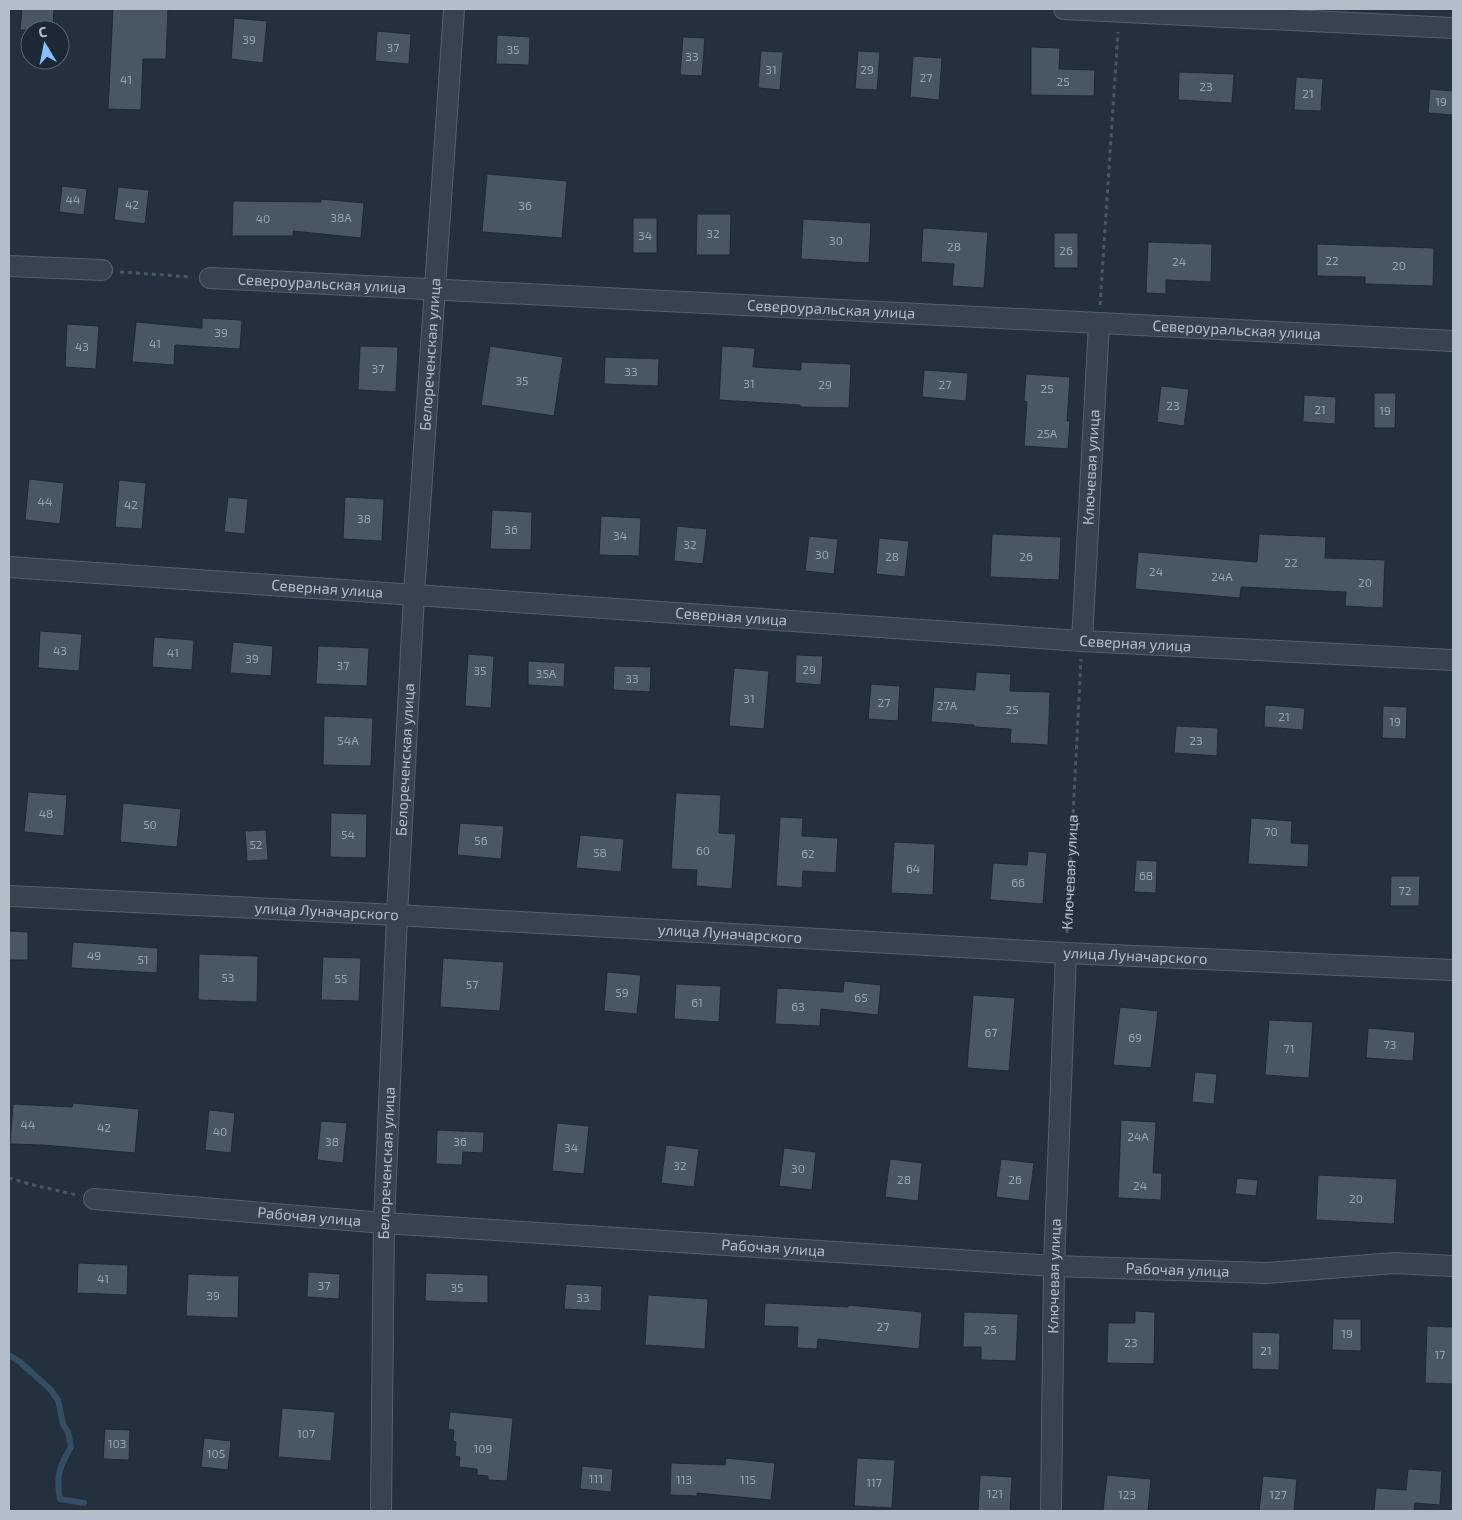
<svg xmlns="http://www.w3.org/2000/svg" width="1462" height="1520" font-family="'Exo 2',sans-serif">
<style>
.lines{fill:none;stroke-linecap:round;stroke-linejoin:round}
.stream{stroke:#364e65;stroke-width:6}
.building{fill:#475764;stroke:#1e2a35}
.street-casing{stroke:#55616c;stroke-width:22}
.path{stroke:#435b5c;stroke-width:3;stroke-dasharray:4 4;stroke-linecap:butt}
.street{stroke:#37434e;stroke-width:20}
.labels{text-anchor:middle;stroke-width:5;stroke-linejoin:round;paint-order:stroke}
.number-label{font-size:12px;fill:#98a4b0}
.street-label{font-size:15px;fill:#b3bec9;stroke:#1c2833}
</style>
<rect width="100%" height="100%" fill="#23313e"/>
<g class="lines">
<path class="stream" d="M9 1355 20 1362 50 1389 58 1400 63 1424 68 1432 71 1447C59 1467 56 1476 60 1499L84 1503"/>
</g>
<path class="building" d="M22 9H54L53 30H20Z
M113 9H168L166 59H143L141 110 108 109Z
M234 18 267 21 263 63 231 59Z
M377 31 411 34 409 64 375 61Z
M497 35 530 37 529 65 496 64Z
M683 37 705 38 702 76 680 75Z
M1031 47 1060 48 1059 69 1095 70 1094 96 1031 95Z
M761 51 783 52 780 90 758 88Z
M858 51 880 52 877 90 855 89Z
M913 56 942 58 939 100 910 97Z
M1179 72 1234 74 1232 103 1178 100Z
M1296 77 1323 79 1321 111 1294 110Z
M1430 89 1453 91V115L1428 113Z
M487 174 567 181 562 238 482 232Z
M62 186 87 189 84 215 59 212Z
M118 187 149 190 145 224 114 220Z
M321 199 364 203 361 238 293 231V236H232L233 201 321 202Z
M697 214H731L730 255H696Z
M633 218H657V253H633Z
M803 219 871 223 869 263 801 259Z
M923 228 988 232 984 288 952 286 954 264 921 262Z
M1054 233H1078V268H1054Z
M1148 242 1212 244 1211 282 1166 280V294L1146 293Z
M1317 244 1434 248 1433 286 1365 284V277L1317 276Z
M202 318 242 320 240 349 175 345 174 365 132 362 136 322 202 328Z
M67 324 99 326 96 369 65 367Z
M360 346 398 347 396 392 358 390Z
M490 346 563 357 554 416 481 405Z
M722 346 755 348 753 367 801 370V362L851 364 849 408 800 407V405L719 400Z
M605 357 659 359 658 386 604 384Z
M924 370 968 373 966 401 922 397Z
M1026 374 1070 377 1067 421H1070L1068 449 1024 446 1027 402 1024 401Z
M1161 386 1189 389 1184 426 1157 422Z
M1374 393H1396L1395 428H1374Z
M1304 395 1336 397 1335 424 1303 422Z
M29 479 64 483 60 524 25 520Z
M119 480 146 483 142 529 115 527Z
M228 497 248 499 245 534 224 532Z
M345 497 384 499 382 541 343 539Z
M492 510 532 512 531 550 490 549Z
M601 516 641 518 639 556 599 555Z
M677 526 707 529 703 564 674 561Z
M992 534 1061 537 1059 580 990 577Z
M1259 534 1326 537 1325 558 1385 560 1383 608 1345 606 1346 592 1241 587 1240 598 1135 589 1138 552 1257 562Z
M809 536 838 539 834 574 805 571Z
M879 538 909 541 905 577 876 574Z
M40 631 82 634 79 671 38 668Z
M154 637 194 640 192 670 152 667Z
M233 642 273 646 271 676 230 673Z
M318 646 369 648 367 686 316 684Z
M468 654 494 656 491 708 465 706Z
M796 655 823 656 821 685 795 683Z
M528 661 565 663 564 687 528 685Z
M614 666 651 667 650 692 613 690Z
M734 668 769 671 764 729 729 726Z
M976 672 1011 674 1010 691 1050 692 1048 745 1010 743 1011 729 974 727V725L931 722 934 687 975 690Z
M871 684 900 686 898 721 868 719Z
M1265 705 1305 708 1303 730 1264 727Z
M1383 706 1407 707 1406 739 1382 738Z
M324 716 373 718 371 766 323 765Z
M1176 726 1218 728 1217 756 1174 753Z
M28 792 67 795 64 836 24 832Z
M676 793 721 795 719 833 736 834 732 889 696 886 697 870 671 869Z
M123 803 181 809 177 847 120 842Z
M331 813 367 814 366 858 330 857Z
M780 817 803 818 802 836 838 838 836 873 803 871 802 888 776 886Z
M1251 818 1292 821 1291 843 1309 844 1308 867 1248 864Z
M460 823 504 826 501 859 457 855Z
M266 830 268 860 247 861 245 831Z
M580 835 624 839 621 872 576 868Z
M894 842 935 844 933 895 891 893Z
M1028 851 1047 853 1043 904 990 900 993 863 1027 865Z
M1136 860 1157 861 1156 893 1134 892Z
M1391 876H1420L1419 906H1390Z
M9 931 28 932V960H9Z
M73 942 158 948 157 973 71 968Z
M199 954 258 956 257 1002 198 1000Z
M323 957 361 958 359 1001 321 1000Z
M443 958 504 962 500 1011 440 1007Z
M607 972 641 975 637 1014 604 1011Z
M844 981 881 985 878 1015 821 1009 820 1026 775 1024 777 988 843 992Z
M676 984 721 986 719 1022 674 1019Z
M973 995 1015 998 1009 1071 967 1068Z
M1120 1007 1158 1011 1151 1068 1113 1065Z
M1269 1020 1313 1022 1309 1078 1265 1075Z
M1368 1028 1415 1032 1413 1061 1366 1058Z
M1195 1072 1217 1074 1214 1104 1192 1102Z
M73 1103 139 1109 135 1153 43 1145 10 1144 13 1104 72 1107Z
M209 1110 235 1113 231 1153 205 1150Z
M1121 1120 1156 1122 1153 1173H1162L1161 1200 1118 1198Z
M321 1121 347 1123 343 1163 317 1160Z
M557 1123 589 1126 584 1174 552 1171Z
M437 1130 484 1132 483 1153 463 1152 462 1165 436 1164Z
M666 1145 699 1149 694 1187 661 1183Z
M784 1148 816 1152 812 1190 779 1186Z
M890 1159 922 1163 918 1201 885 1197Z
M1001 1159 1034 1163 1029 1201 996 1197Z
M1318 1175 1397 1179 1394 1224 1316 1220Z
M1237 1178 1258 1180 1256 1196 1235 1194Z
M78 1263 128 1265 127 1295 77 1293Z
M308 1272 340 1274 339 1299 307 1297Z
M426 1273 488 1275V1303L425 1301Z
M188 1274 239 1276 238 1318 186 1316Z
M566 1284 602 1286 601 1311 564 1309Z
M648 1295 708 1299 705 1349 645 1345Z
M765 1303 848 1307V1305L922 1312 919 1349 818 1339 817 1349 797 1348 798 1327 764 1326Z
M1135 1311 1155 1312 1154 1364 1107 1363 1108 1323H1135Z
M964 1312 1018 1314 1016 1361 981 1360V1347H963Z
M1333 1319H1361V1351L1332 1350Z
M1427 1326 1453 1327V1384L1425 1383Z
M1252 1332 1280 1333 1279 1370 1252 1369Z
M282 1408 335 1412 331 1461 278 1457Z
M450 1412 513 1418 507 1481 488 1480V1476L477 1475V1469L459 1467 460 1457 455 1456 456 1442 453 1441 454 1430 448 1429Z
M105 1429 130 1430 129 1460 103 1459Z
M204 1438 231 1441 228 1470 201 1467Z
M726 1458 775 1463 771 1500 697 1493V1496L670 1495 671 1463 725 1465Z
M857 1458 895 1460 892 1508 854 1506Z
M582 1466 613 1469 611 1492 580 1489Z
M1408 1469 1442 1471 1440 1505 1415 1503 1414 1511H1374L1376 1488 1406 1490Z
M980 1475 1012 1477 1010 1511H978Z
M1107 1475 1151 1479 1148 1511H1103Z
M1263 1476 1297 1479 1294 1511H1259Z"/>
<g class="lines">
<defs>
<g id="street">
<path d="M1064 9 1453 28"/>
<path d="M9 266 102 270"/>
<path id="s2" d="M210 278 1453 341"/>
<path id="s3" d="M9 567 1082 641 1453 660"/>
<path id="s4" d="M1082 641 1099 323"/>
<path id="s5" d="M9 896 397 915 1066 953 1453 970"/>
<path id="s6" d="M94 1199 384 1223 1054 1266 1266 1273 1395 1263 1453 1266"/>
<path id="s7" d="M381 1511 384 1223 397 915 414 595 454 9"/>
<path id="s8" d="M1051 1511 1054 1266 1066 953"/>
</g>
</defs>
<use href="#street" class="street-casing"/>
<g class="path">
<path d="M120 272 192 277"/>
<path d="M1100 305 1118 32"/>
<path id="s1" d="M1067 933 1081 659"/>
<path d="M9 1178 37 1186 77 1195"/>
</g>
<use href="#street" class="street"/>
</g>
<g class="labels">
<g class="number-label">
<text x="249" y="44">39</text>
<text x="393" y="52">37</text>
<text x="513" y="54">35</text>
<text x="692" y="61">33</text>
<text x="771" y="74">31</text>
<text x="867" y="74">29</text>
<text x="926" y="82">27</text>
<text x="126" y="84">41</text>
<text x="1063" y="86">25</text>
<text x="1206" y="91">23</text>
<text x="1308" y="98">21</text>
<text x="1441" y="106">19</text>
<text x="73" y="204">44</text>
<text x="132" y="209">42</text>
<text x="525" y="210">36</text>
<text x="341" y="222">38А</text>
<text x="263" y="223">40</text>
<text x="713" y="238">32</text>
<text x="645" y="240">34</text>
<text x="836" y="245">30</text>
<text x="954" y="251">28</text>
<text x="1066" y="255">26</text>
<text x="1332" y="265">22</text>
<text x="1179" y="266">24</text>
<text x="1399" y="270">20</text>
<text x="221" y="337">39</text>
<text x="155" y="348">41</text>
<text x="82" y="351">43</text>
<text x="378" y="373">37</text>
<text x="631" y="376">33</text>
<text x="522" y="385">35</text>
<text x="749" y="388">31</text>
<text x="825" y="389">29</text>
<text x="945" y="389">27</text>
<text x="1047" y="393">25</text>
<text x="1173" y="410">23</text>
<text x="1320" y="414">21</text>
<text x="1385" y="415">19</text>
<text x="1047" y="438">25А</text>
<text x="45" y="506">44</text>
<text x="131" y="509">42</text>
<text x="364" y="523">38</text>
<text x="511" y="534">36</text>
<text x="620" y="540">34</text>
<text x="690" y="549">32</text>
<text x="822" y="559">30</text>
<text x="892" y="561">28</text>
<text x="1026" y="561">26</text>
<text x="1291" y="567">22</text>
<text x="1156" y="576">24</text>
<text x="1222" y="581">24А</text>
<text x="1365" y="587">20</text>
<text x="60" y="655">43</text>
<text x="173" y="657">41</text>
<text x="252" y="663">39</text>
<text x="343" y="670">37</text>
<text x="809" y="674">29</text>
<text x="480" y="675">35</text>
<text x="546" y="678">35А</text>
<text x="632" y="683">33</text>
<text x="749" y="703">31</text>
<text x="884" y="707">27</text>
<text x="947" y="710">27А</text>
<text x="1012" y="714">25</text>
<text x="1284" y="721">21</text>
<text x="1395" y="726">19</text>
<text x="348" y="745">54А</text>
<text x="1196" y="745">23</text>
<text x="46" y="818">48</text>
<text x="150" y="829">50</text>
<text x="1271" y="836">70</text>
<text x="348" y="839">54</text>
<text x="481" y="845">56</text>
<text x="256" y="849">52</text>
<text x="703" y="855">60</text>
<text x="600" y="857">58</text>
<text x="808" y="858">62</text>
<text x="913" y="873">64</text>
<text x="1146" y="880">68</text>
<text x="1018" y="887">66</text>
<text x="1405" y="895">72</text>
<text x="94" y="960">49</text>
<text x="143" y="964">51</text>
<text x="228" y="982">53</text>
<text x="341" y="983">55</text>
<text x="472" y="989">57</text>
<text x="622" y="997">59</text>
<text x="861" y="1002">65</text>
<text x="697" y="1007">61</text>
<text x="798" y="1011">63</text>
<text x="991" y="1037">67</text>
<text x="1135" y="1042">69</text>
<text x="1390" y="1049">73</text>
<text x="1289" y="1053">71</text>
<text x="28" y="1129">44</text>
<text x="104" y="1132">42</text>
<text x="220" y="1136">40</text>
<text x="1138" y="1141">24А</text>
<text x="332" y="1146">38</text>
<text x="460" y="1146">36</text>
<text x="571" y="1152">34</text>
<text x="680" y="1170">32</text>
<text x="798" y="1173">30</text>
<text x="904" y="1184">28</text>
<text x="1015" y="1184">26</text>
<text x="1140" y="1190">24</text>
<text x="1356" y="1203">20</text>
<text x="103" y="1283">41</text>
<text x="324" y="1290">37</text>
<text x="457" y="1292">35</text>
<text x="213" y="1300">39</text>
<text x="583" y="1302">33</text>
<text x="883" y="1331">27</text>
<text x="990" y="1334">25</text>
<text x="1347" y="1338">19</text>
<text x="1131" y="1347">23</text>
<text x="1266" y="1355">21</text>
<text x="1440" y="1359">17</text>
<text x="306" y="1438">107</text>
<text x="117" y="1448">103</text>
<text x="483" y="1453">109</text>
<text x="216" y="1458">105</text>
<text x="596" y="1483">111</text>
<text x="684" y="1484">113</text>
<text x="748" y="1484">115</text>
<text x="874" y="1487">117</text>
<text x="995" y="1498">121</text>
<text x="1127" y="1499">123</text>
<text x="1278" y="1499">127</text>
</g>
<g class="street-label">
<text dy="5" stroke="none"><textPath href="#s2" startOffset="112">Североуральская улица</textPath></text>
<text dy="5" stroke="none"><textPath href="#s2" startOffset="622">Североуральская улица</textPath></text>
<text dy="5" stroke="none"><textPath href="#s2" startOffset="1028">Североуральская улица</textPath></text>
<text dy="5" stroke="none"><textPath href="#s7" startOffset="1158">Белореченская улица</textPath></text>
<text dy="5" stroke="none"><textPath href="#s4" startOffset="174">Ключевая улица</textPath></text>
<text dy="5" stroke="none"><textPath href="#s3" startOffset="319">Северная улица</textPath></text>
<text dy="5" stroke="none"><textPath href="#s3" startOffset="724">Северная улица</textPath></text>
<text dy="5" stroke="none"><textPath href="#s3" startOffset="1129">Северная улица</textPath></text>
<text dy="5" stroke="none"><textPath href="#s7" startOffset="752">Белореченская улица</textPath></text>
<text dy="5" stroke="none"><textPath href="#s1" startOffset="61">Ключевая улица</textPath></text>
<text dy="5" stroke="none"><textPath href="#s5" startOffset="318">улица Луначарского</textPath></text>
<text dy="5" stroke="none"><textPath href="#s5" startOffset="722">улица Луначарского</textPath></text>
<text dy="5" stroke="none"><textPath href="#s5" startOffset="1128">улица Луначарского</textPath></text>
<text dy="5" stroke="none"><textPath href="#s7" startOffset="348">Белореченская улица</textPath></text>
<text dy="5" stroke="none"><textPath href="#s6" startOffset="216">Рабочая улица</textPath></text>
<text dy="5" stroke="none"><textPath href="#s6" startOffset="681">Рабочая улица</textPath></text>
<text dy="5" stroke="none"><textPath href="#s6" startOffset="1086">Рабочая улица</textPath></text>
<text dy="5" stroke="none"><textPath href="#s8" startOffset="235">Ключевая улица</textPath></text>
</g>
</g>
<rect width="1462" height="1520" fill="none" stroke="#b3bec9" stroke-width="20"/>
<g transform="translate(45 45) rotate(350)"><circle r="24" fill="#1c2833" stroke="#58646f"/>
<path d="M0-4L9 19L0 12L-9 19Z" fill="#87befb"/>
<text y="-8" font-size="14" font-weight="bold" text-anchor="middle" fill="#b3bec9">С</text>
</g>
</svg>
